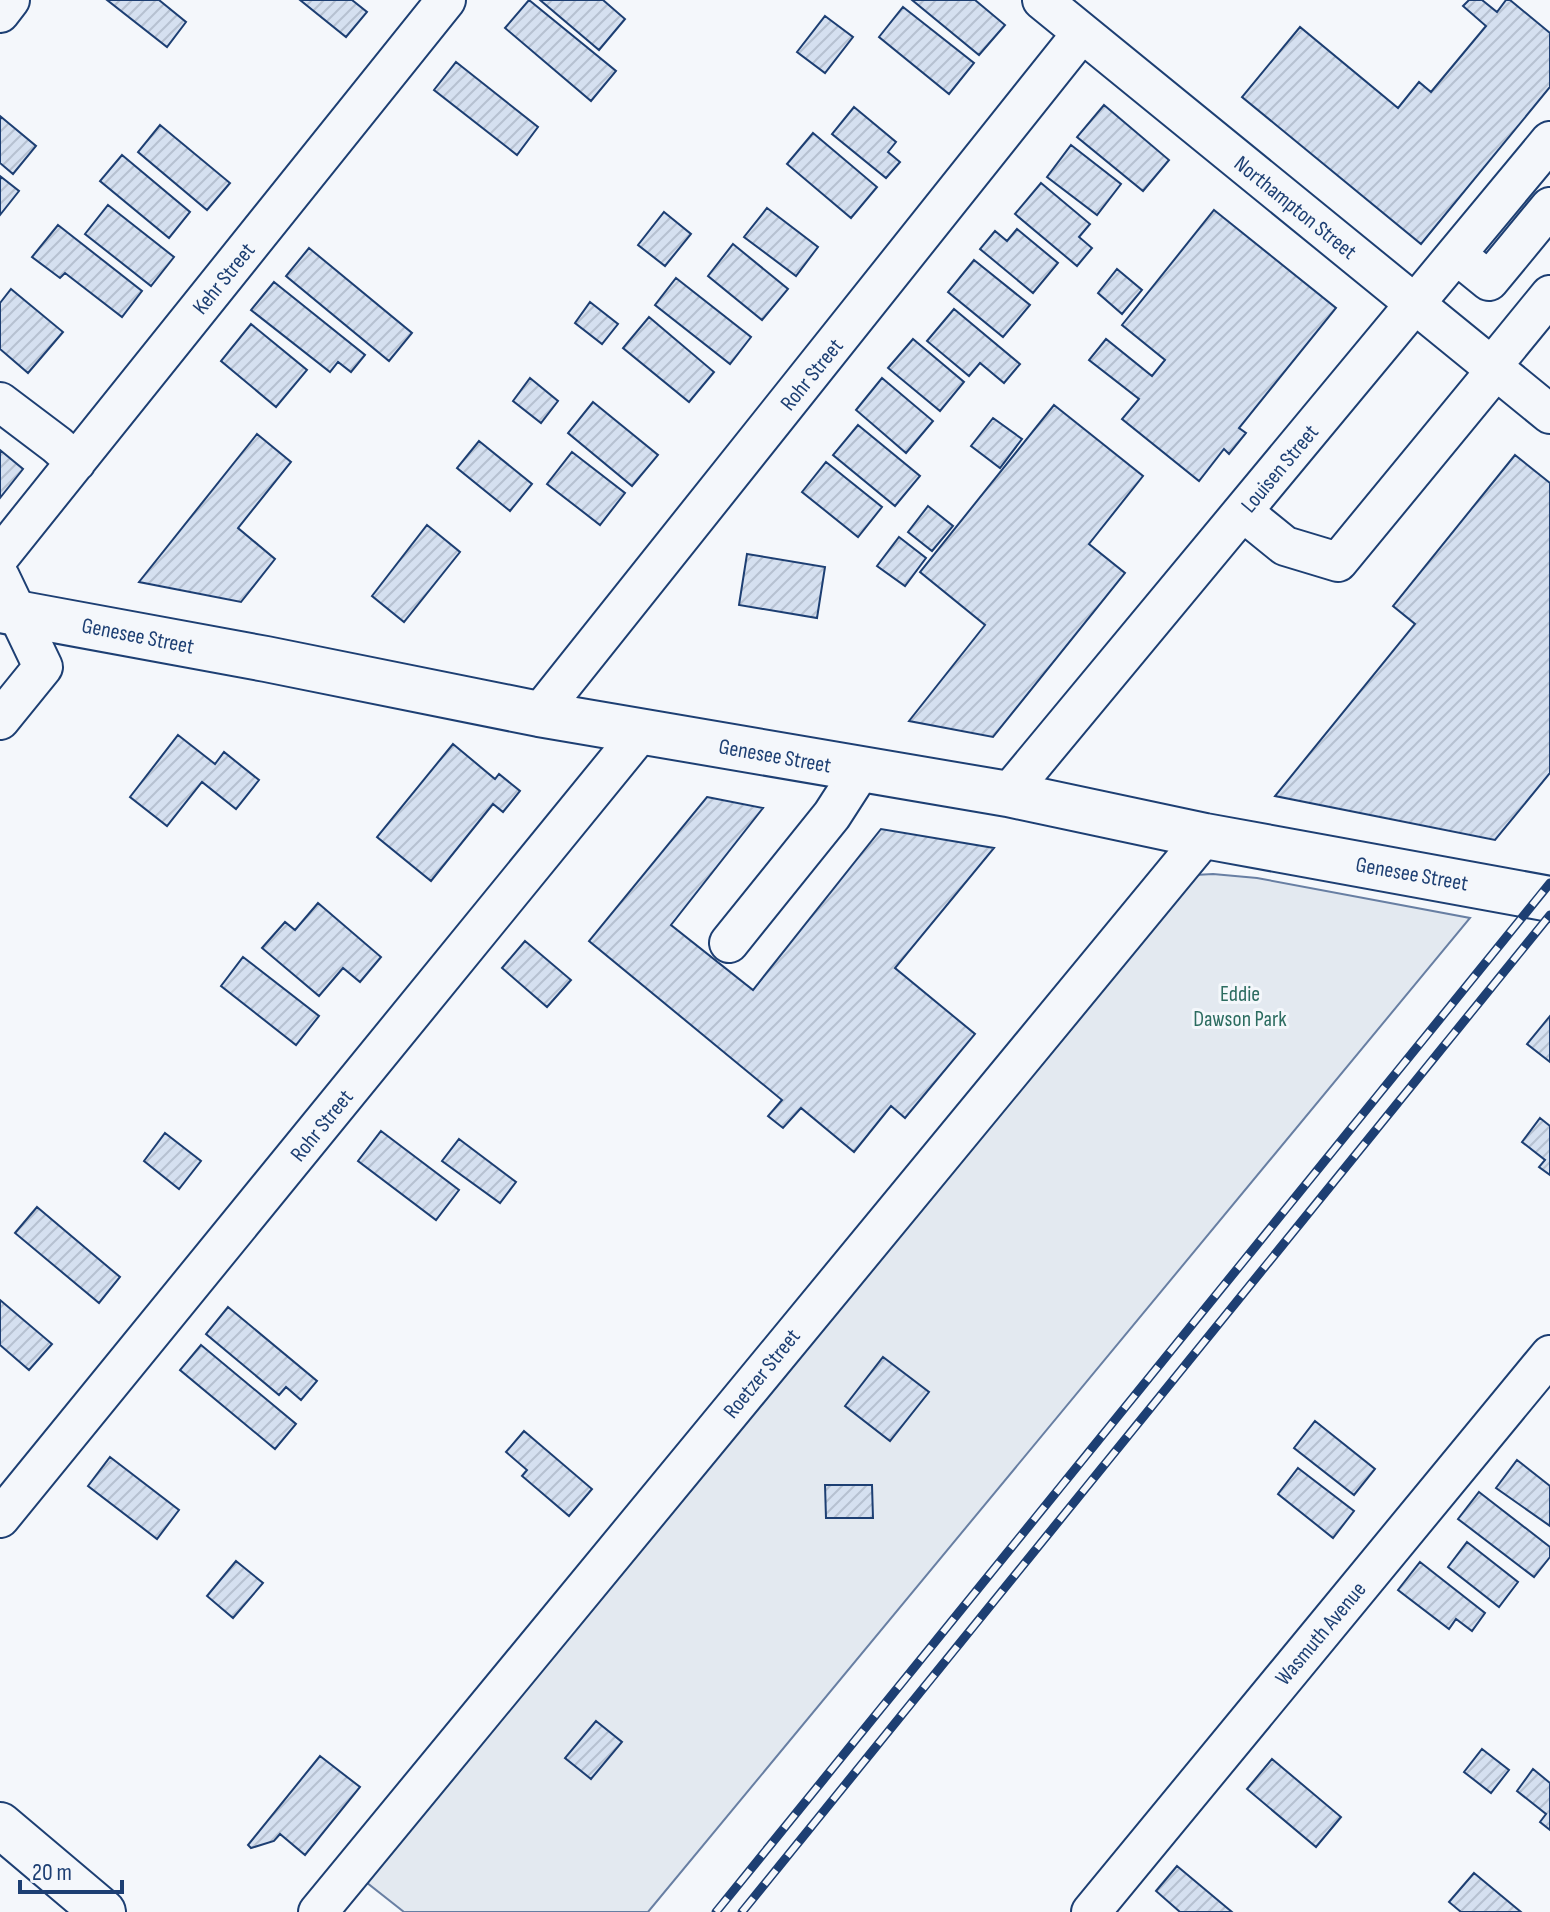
<svg xmlns="http://www.w3.org/2000/svg" width="1550" height="1912" font-family="'Sofia Sans Condensed',sans-serif">
<style>
.green{fill:#e3e9f0;stroke:#687fa3;stroke-width:2}
.building{fill:url(#building-hatch);stroke:#1d3f73;stroke-width:2}
.lines{fill:none;stroke-linecap:round;stroke-linejoin:round}
.minor-casing{stroke:#1d3f73;stroke-width:42}
.major-casing{stroke:#1d3f73;stroke-width:48}
.minor{stroke:#f4f7fb;stroke-width:38}
.major{stroke:#f4f7fb;stroke-width:44}
.rail-casing{stroke:#1d3f73;stroke-width:9}
.rail{stroke:#f4f7fb;stroke-width:6;stroke-dasharray:18;stroke-linecap:butt}
.labels{text-anchor:middle;stroke-width:6;stroke-linejoin:round;paint-order:stroke}
.street-label{font-size:22px;fill:#1d3f73;stroke:#f4f7fb}
.park-label{font-size:22px;fill:#2c6c60;stroke:#f4f7fb}
</style>
<defs>
<pattern id="building-hatch" width="6" height="6" patternUnits="userSpaceOnUse" patternTransform="scale(2)"><rect width="6" height="6" fill="#d5e0f0"/><path d="M-1 1l2-2M0 6l6-6M5 7l2-2" fill="none" stroke="#b6c1d1"/></pattern>
</defs>
<rect width="100%" height="100%" fill="#f4f7fb"/>
<path class="green" d="M1213 874 1257 878 1470 918 648 1912H404L366 1882 1195 875Z"/>
<path class="building" d="M107 0H159L186 22 167 47Z
M300 0H352L367 12 346 37Z
M529 0 616 71 591 101 505 28Z
M540 0H603L625 19 599 50Z
M912 0H975L1005 25 979 55Z
M1469 0H1482L1497 12 1506 0H1510L1550 33V87L1421 244 1242 97 1300 27 1398 108 1419 82 1431 92 1486 26 1463 6Z
M903 7 974 63 949 94 879 37Z
M825 16 853 37 825 73 797 52Z
M456 62 538 127 517 155 434 90Z
M1104 105 1169 160 1143 191 1077 137Z
M854 107 896 142 888 152 900 162 886 178 832 134Z
M0 116 36 146 13 174 0 163Z
M160 125 230 183 207 210 138 152Z
M813 133 877 187 851 218 787 164Z
M1071 145 1121 184 1097 215 1047 177Z
M122 155 190 212 169 238 100 181Z
M0 176 19 191 0 215Z
M1041 183 1090 224 1079 237 1092 248 1077 266 1015 214Z
M108 205 174 257 151 286 85 234Z
M767 208 818 247 796 276 744 237Z
M1214 210 1336 308 1239 428 1246 433 1229 454 1224 449 1199 481 1122 419 1139 399 1089 360 1106 339 1152 376 1165 360 1122 325Z
M664 212 691 234 665 266 638 245Z
M58 225 142 291 122 317 65 273 60 278 32 257Z
M1017 229 1058 263 1033 293 980 249 995 231 1007 241Z
M733 244 788 289 762 320 708 276Z
M309 248 412 333 389 361 286 276Z
M974 260 1030 305 1003 337 948 292Z
M1117 269 1142 290 1122 314 1098 293Z
M676 278 751 337 730 364 655 305Z
M274 282 365 355 351 372 338 362 330 372 251 310Z
M11 289 63 332 28 373 0 349V303Z
M590 302 618 324 602 344 575 323Z
M954 309 1020 364 1004 383 980 363 969 376 927 341Z
M649 317 714 372 689 402 623 348Z
M251 324 307 370 276 407 221 361Z
M913 339 964 382 940 411 888 368Z
M530 378 558 401 541 423 513 401Z
M882 378 933 421 906 453 856 410Z
M593 402 658 455 632 486 568 433Z
M1054 405 1143 476 1089 544 1125 573 993 737 909 721 985 625 920 572Z
M993 418 1022 439 1000 468 971 446Z
M858 425 920 476 895 506 833 455Z
M257 434 291 462 238 528 275 559 241 602 139 582Z
M479 441 532 484 510 511 457 468Z
M0 450 23 469 0 498Z
M572 452 625 493 600 525 547 484Z
M1515 455 1550 483V773L1495 840 1275 796 1415 624 1393 606Z
M826 462 882 507 858 537 802 492Z
M928 506 953 526 932 551 908 532Z
M427 525 460 552 404 622 372 596Z
M899 537 926 558 905 586 877 566Z
M747 554 825 567 817 618 739 605Z
M178 735 215 764 224 752 259 780 236 809 202 782 167 826 130 797Z
M453 744 495 779 499 774 520 791 503 812 493 804 431 881 377 837Z
M707 797 763 808 671 925 753 990 881 829 994 848 895 968 975 1034 905 1118 891 1106 854 1152 801 1108 783 1128 768 1116 782 1100 589 941Z
M318 903 381 957 360 982 343 968 319 996 262 948 285 922 295 930Z
M525 941 571 980 547 1007 502 968Z
M243 957 319 1016 296 1045 221 986Z
M1550 1016V1062L1527 1044Z
M1540 1118 1550 1126V1175L1539 1167 1545 1160 1522 1142Z
M381 1131 459 1190 436 1220 358 1161Z
M165 1133 201 1161 179 1189 144 1161Z
M459 1139 516 1182 500 1203 442 1161Z
M37 1207 120 1277 99 1303 15 1233Z
M0 1300 52 1344 29 1370 0 1345Z
M228 1307 317 1381 301 1400 286 1387 279 1395 206 1334Z
M201 1345 296 1424 275 1449 180 1370Z
M883 1357 929 1392 890 1441 845 1406Z
M1315 1421 1375 1469 1354 1495 1294 1448Z
M524 1431 592 1489 569 1516 522 1476 527 1470 506 1452Z
M110 1457 179 1510 157 1539 88 1486Z
M1517 1460 1550 1486V1526L1496 1488Z
M1298 1468 1354 1511 1333 1538 1278 1494Z
M825 1485H872L873 1518H826Z
M1479 1492 1550 1547V1557L1534 1577 1458 1519Z
M1467 1542 1518 1582 1499 1607 1448 1567Z
M236 1561 263 1583 233 1618 207 1596Z
M1420 1562 1485 1613 1472 1631 1456 1619 1449 1629 1398 1590Z
M596 1721 622 1742 591 1779 565 1758Z
M1482 1749 1509 1770 1491 1793 1464 1772Z
M320 1756 360 1787 305 1855 280 1834 274 1841 251 1848 248 1845Z
M1272 1759 1341 1817 1316 1847 1247 1789Z
M1533 1769 1550 1783V1830L1540 1822 1546 1814 1517 1791Z
M1177 1866 1232 1912H1180L1156 1891Z
M1474 1873 1521 1912H1461L1449 1902Z"/>
<g class="lines">
<defs>
<path id="minor" d="M1042 0 1550 414
M0 13 10 0
M1457 255 1489 281 1550 207
M1492 366 1550 295
M0 402 57 445 76 462
M1243 512 1285 546 1338 562 1496 370
M0 556 446 0
M0 577 43 667 0 720
M539 714 1082 33
M1008 794 1550 141
M729 943 832 815 861 770
M0 1518 641 732
M318 1912 1205 836
M1091 1912 1550 1355"/>
<path id="major" d="M0 610 266 659 539 714 1008 794 1205 836 1550 899
M0 1825 103 1912"/>
</defs>
<use href="#minor" class="minor-casing"/>
<use href="#major" class="major-casing"/>
<use href="#minor" class="minor"/>
<use href="#major" class="major"/>
<defs>
<path id="rail" d="M716 1912 1550 883
M742 1912 1550 915"/>
</defs>
<use href="#rail" class="rail-casing"/>
<use href="#rail" class="rail"/>
</g>
<g class="labels">
<g class="street-label">
<text transform="translate(1296 207) rotate(39)" y="8">Northampton Street</text>
<text transform="translate(223 278) rotate(-51)" y="8">Kehr Street</text>
<text transform="translate(811 374) rotate(-51)" y="8">Rohr Street</text>
<text transform="translate(1279 468) rotate(-50)" y="8">Louisen Street</text>
<text transform="translate(138 635) rotate(11)" y="8">Genesee Street</text>
<text transform="translate(775 755) rotate(10)" y="8">Genesee Street</text>
<text transform="translate(1412 873) rotate(10)" y="8">Genesee Street</text>
<text transform="translate(321 1125) rotate(-51)" y="8">Rohr Street</text>
<text transform="translate(761 1373) rotate(-51)" y="8">Roetzer Street</text>
<text transform="translate(1320 1633) rotate(-50)" y="8">Wasmuth Avenue</text>
</g>
<g class="park-label">
<text x="1240" y="1001">Eddie<tspan x="1240" dy="25">Dawson Park</tspan></text>
</g>
</g>
<path d="M20 1880v12h102v-12" fill="none" stroke="#1d3f73" stroke-width="4"/>
<text x="32" y="1880" font-size="24" fill="#1d3f73" stroke="#f4f7fb" stroke-width="6" paint-order="stroke">20 m</text>
</svg>
